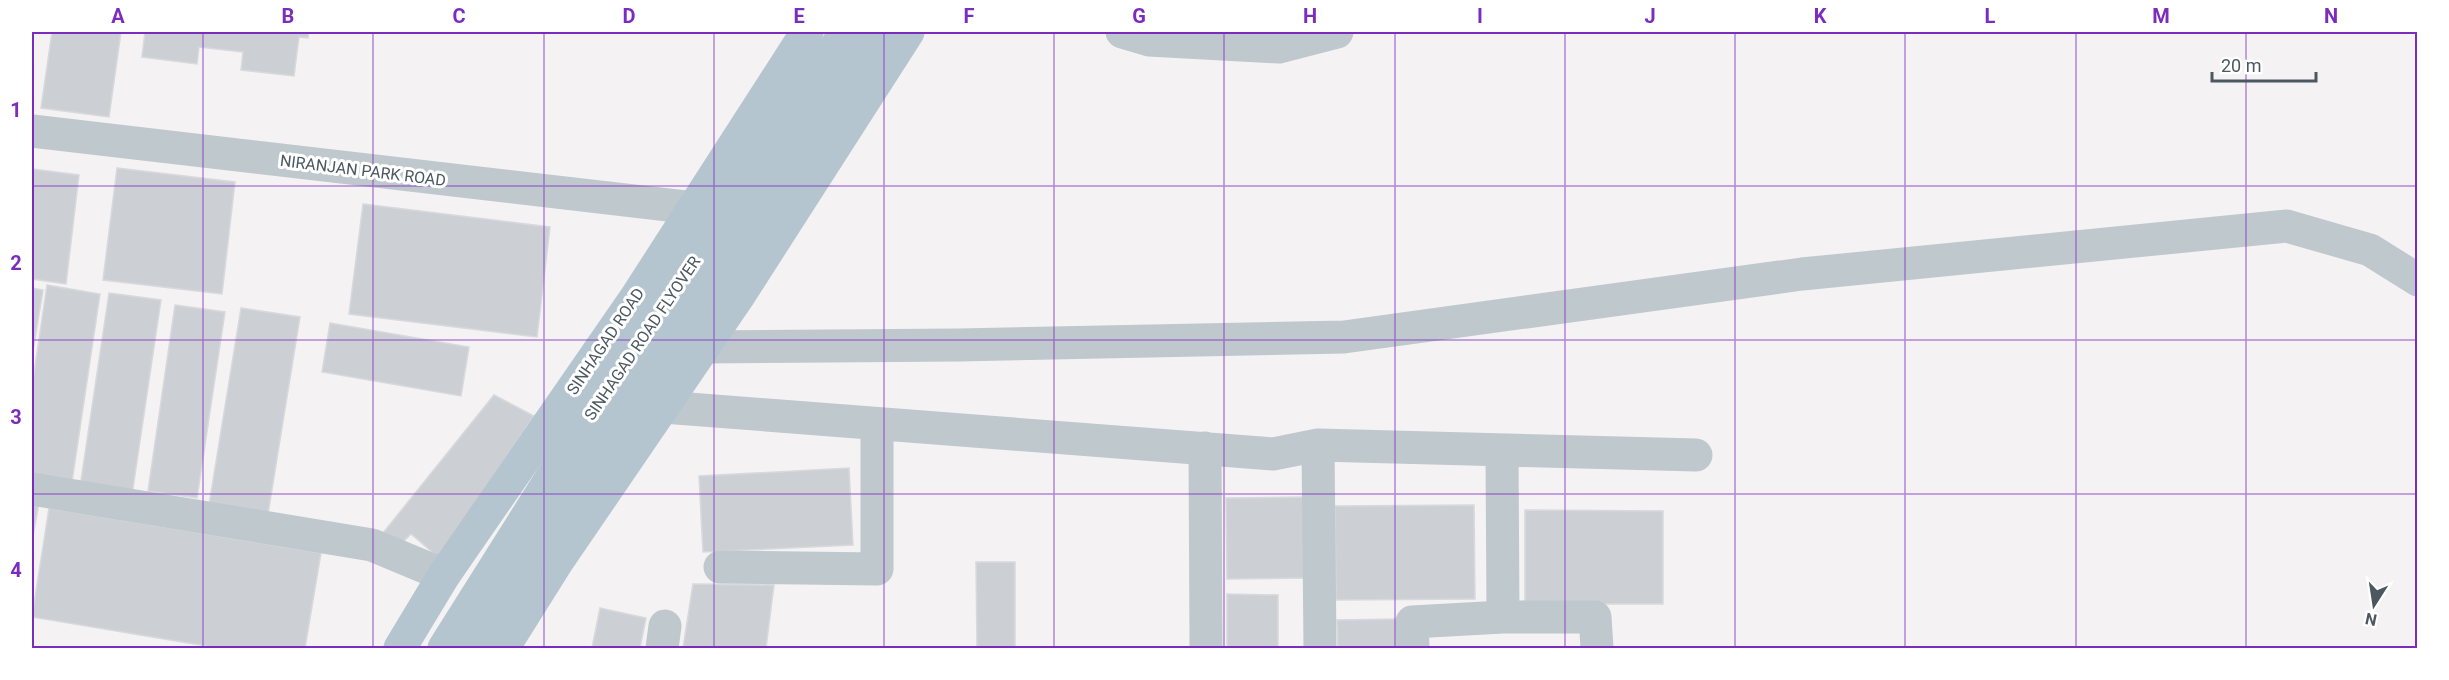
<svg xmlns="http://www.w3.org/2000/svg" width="2449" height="680" font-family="Roboto,sans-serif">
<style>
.building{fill:#ccd0d4;stroke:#d7d9dd;stroke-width:1.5}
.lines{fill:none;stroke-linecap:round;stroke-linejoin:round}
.minor{stroke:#bfc8cd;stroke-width:33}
.major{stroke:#b4c5cf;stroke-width:33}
.major-bridge{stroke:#b4c5cf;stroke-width:33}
.grid{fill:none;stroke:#7b2cbf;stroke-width:1.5;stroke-opacity:0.55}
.labels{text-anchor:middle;stroke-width:6;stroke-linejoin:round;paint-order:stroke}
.street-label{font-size:16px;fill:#4b585f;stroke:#fff}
.neatline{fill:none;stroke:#7b2cbf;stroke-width:2}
.grid-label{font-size:20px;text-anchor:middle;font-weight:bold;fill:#7b2cbf}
</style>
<rect width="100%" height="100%" fill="#f4f2f3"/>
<path class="building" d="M52 32H121L109 117 41 108Z
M145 32H309L308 38 299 37 294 76 241 70 243 52 199 47 197 64 142 57Z
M117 168 235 182 222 294 103 280Z
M32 169 79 175 66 284 32 279Z
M363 204 550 227 537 337 349 314Z
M47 285 100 294 72 482 32 476V387Z
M32 288 43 290 32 357Z
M109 293 161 300 132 495 80 487Z
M175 305 225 312 197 498 148 491Z
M241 308 300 317 268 514 209 505Z
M330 323 469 347 461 396 322 372Z
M494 395 534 416 439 558 411 534 399 546 383 533Z
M849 468 853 545 703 552 699 476Z
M1309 497 1310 578 1227 579 1226 498Z
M32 502 39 503 32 541Z
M1474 505 1475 599 1336 600 1335 506Z
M49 508 321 553 305 648H218L32 617Z
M1525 510 1663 511V604H1525Z
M976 562H1015V648H977Z
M693 584 774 585 766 648H683Z
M1227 594 1278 595V648H1227Z
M600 608 646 618 640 648H592Z
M1398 619V648H1338L1337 620Z"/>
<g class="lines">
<path class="minor" d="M1122 32 1149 40 1279 47 1337 32
M32 131 694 208
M703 347 959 345 1344 337 1802 274 2287 226 2370 250 2418 280
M663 407 1273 454 1318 445 1696 455
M1318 445 1320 648
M1205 448 1206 648
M1502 450 1503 617
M32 489 372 545 444 575
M720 567 877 569V424
M662 648 665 626
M1413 648 1412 622 1503 617H1595L1597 648"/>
<path class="major" d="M400 648 444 575 635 299 807 32
M503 648 557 562 738 297 908 32"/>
<path class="major-bridge" d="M473 643 776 183 871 32
M444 648 637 342 846 32"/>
</g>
<path class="grid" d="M203 32V648M373 32V648M544 32V648M714 32V648M884 32V648M1054 32V648M1224 32V648M1395 32V648M1565 32V648M1735 32V648M1905 32V648M2076 32V648M2246 32V648M32 186H2418M32 340H2418M32 494H2418"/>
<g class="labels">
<g class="street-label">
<text transform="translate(363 170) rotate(7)" y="6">NIRANJAN PARK ROAD</text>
<text transform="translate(642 338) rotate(-56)" y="6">SINHAGAD ROAD FLYOVER</text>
<text transform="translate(605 341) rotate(-56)" y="6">SINHAGAD ROAD</text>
</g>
</g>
<rect width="2449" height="680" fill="none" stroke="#ffffff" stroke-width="66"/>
<g transform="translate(2374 605) rotate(192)" stroke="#ffffff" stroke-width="4.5" paint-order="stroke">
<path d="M0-4.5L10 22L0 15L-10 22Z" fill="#4b585f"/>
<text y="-9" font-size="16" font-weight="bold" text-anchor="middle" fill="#4b585f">N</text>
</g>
<path d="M2212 72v9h104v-9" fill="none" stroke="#4b585f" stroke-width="3"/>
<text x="2221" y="72" font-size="18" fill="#4b585f" stroke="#ffffff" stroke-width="4.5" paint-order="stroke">20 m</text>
<rect x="33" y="33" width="2383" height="614" class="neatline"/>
<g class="grid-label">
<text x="118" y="23">A</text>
<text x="288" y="23">B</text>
<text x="459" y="23">C</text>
<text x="629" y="23">D</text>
<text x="799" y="23">E</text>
<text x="969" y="23">F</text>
<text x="1139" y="23">G</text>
<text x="1310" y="23">H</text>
<text x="1480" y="23">I</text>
<text x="1650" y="23">J</text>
<text x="1820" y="23">K</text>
<text x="1990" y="23">L</text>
<text x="2161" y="23">M</text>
<text x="2331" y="23">N</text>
<text x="16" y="117">1</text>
<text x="16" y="270">2</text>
<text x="16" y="424">3</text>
<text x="16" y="577">4</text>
</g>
</svg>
